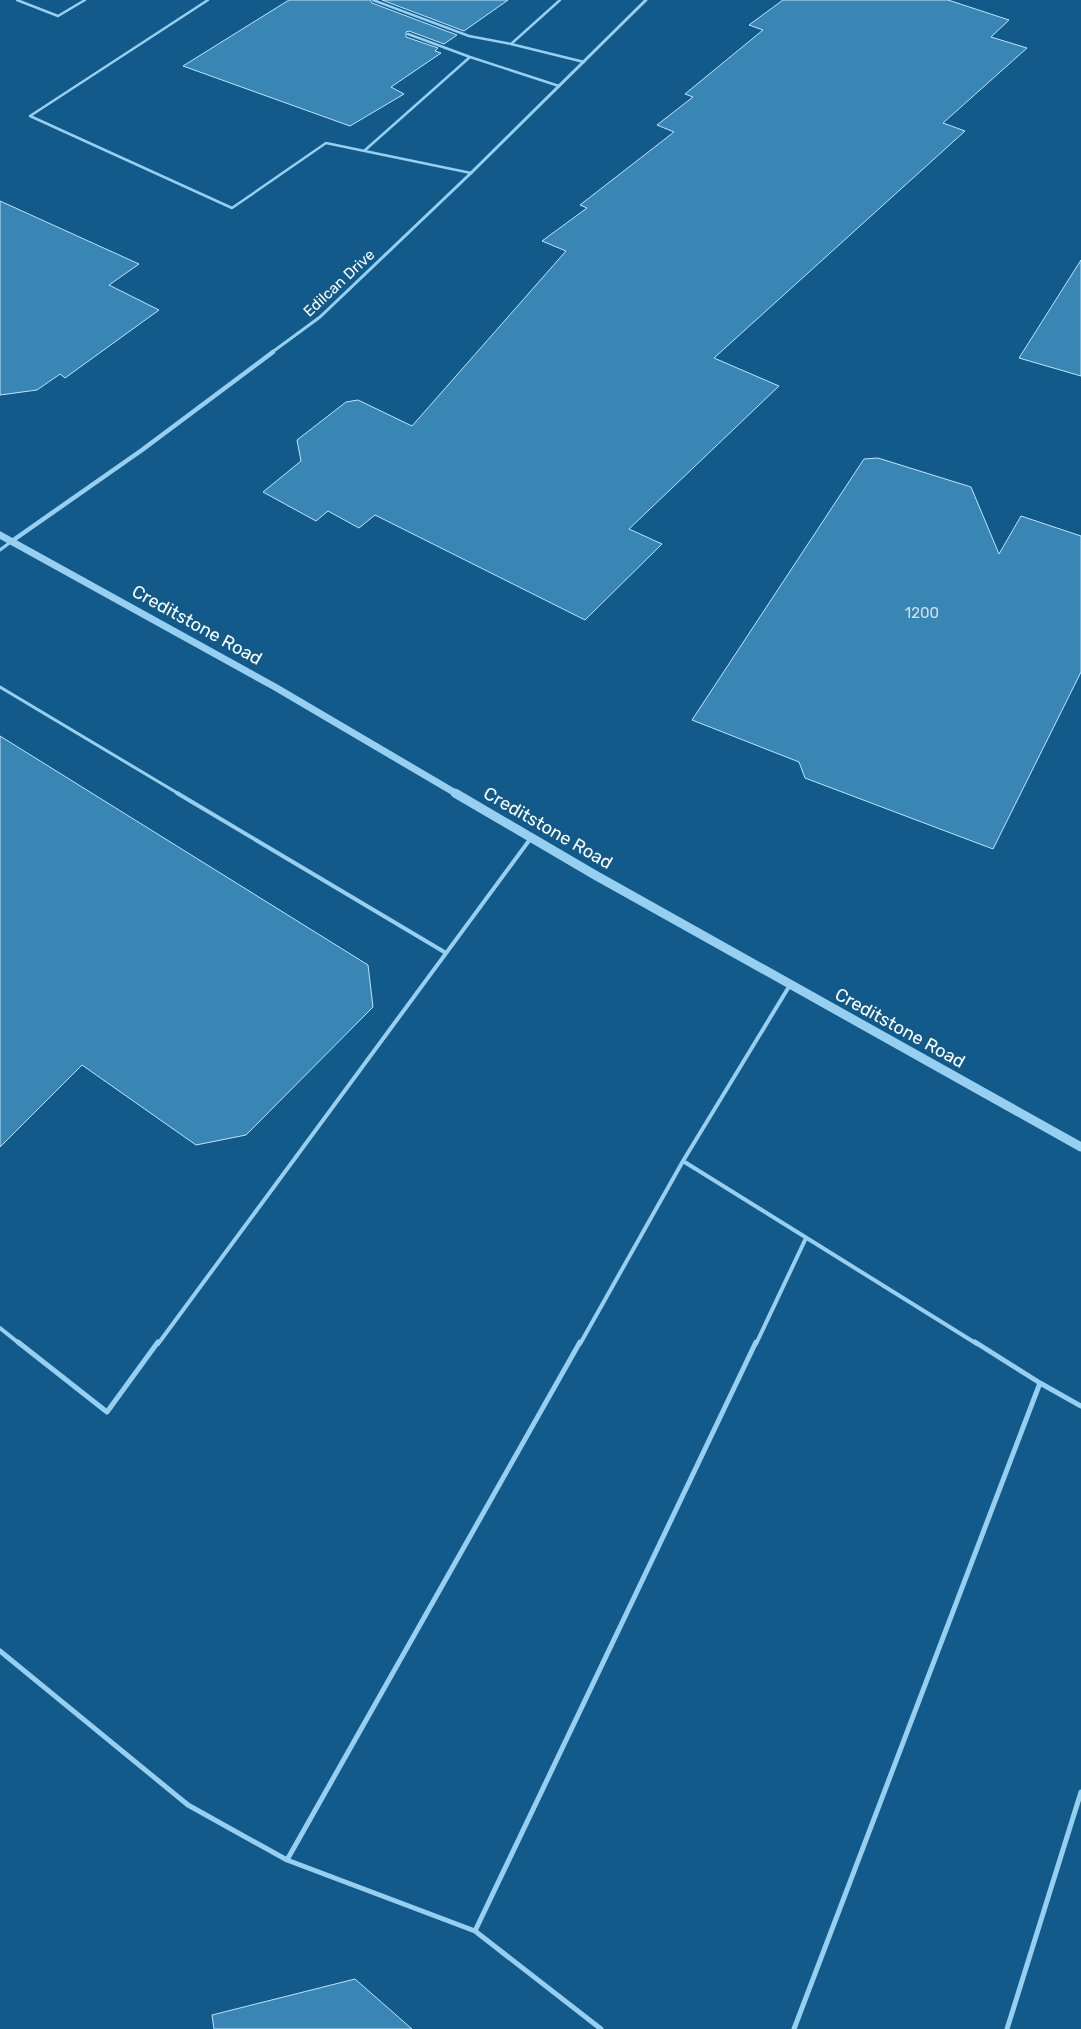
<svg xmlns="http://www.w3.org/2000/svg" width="1081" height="2029" font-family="Rubik,sans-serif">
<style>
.building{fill:#3985b4;stroke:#bde5fd}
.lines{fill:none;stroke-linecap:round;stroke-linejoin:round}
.service-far3{stroke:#97cff1;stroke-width:2.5}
.service-far2{stroke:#97cff1;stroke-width:3}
.service-far1{stroke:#97cff1;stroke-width:4}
.service{stroke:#97cff1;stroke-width:5}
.minor-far1{stroke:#97cff1;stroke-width:3}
.minor{stroke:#97cff1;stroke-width:4.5}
.tertiary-far1{stroke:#97cff1;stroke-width:7}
.tertiary{stroke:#97cff1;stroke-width:9}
.labels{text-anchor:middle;stroke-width:4.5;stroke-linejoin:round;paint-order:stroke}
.far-street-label{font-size:15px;fill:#fff;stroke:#115a8a}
.number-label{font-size:15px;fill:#cee0ec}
.street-label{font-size:18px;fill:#fff;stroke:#115a8a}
</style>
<rect width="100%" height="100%" fill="#115a8a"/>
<path class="building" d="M289 0H370L372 3 457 35 444 44 409 31 406 32V37L438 48 435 51 441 53 391 87 404 94 350 126 183 66Z
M382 0H508L464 31Z
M783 0H948L1009 20 991 37 1027 48 943 123 965 131 714 358 779 386 629 529 662 544 585 620 375 515 359 528 328 511 316 521 263 492 301 461 297 440 346 402 358 400 412 426 566 251 542 241 587 208 580 205 674 132 657 125 693 97 685 94 763 30 749 25Z
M0 201 139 264 109 285 159 310 65 378 60 374 37 390 0 395Z
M1081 260V376L1019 358Z
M878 458 971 487 999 554 1021 516 1081 536V672L993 849 805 778 799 762 692 720 864 459Z
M0 736 368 965 373 1007 246 1135 196 1145 82 1065 0 1147Z
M355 1979 412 2029H214L212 2015Z"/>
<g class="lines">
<path class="service-far3" d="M17 0 58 16 85 0
M208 0 30 116 232 208 326 143 471 173
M373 0 469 36 511 44
M560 0 511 44 584 62
M408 34 470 57
M364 151 470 57 559 86"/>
<path class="service-far2" d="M0 550 12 541
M0 687 179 794"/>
<path class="service-far1" d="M177 793 446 953
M683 1161 977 1344
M0 1328 20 1344
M158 1344 531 838
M580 1344 683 1161 790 985
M756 1344 806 1238"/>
<path class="service" d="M18 1342 107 1412 158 1342
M975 1342 1040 1383
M0 1651 188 1805 287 1860 580 1342
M287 1860 475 1931 601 2029
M475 1931 756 1342
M794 2029 1040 1383 1081 1406
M1007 2029 1081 1792"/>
<path class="minor-far1" d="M271 353 320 317 471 173 646 0"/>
<path class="minor" d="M12 541 142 450 273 352"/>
<path class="tertiary-far1" d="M0 535 275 687 457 794"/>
<path class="tertiary" d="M455 793 595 875 1081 1147"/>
</g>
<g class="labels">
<g class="far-street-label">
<text transform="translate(339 283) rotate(-43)" y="5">Edilcan Drive</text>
</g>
<g class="number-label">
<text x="922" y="618">1200</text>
</g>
<g class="street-label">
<text transform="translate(197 625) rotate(29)" y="6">Creditstone Road</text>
<text transform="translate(548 828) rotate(30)" y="6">Creditstone Road</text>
<text transform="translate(900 1028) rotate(29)" y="6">Creditstone Road</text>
</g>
</g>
</svg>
